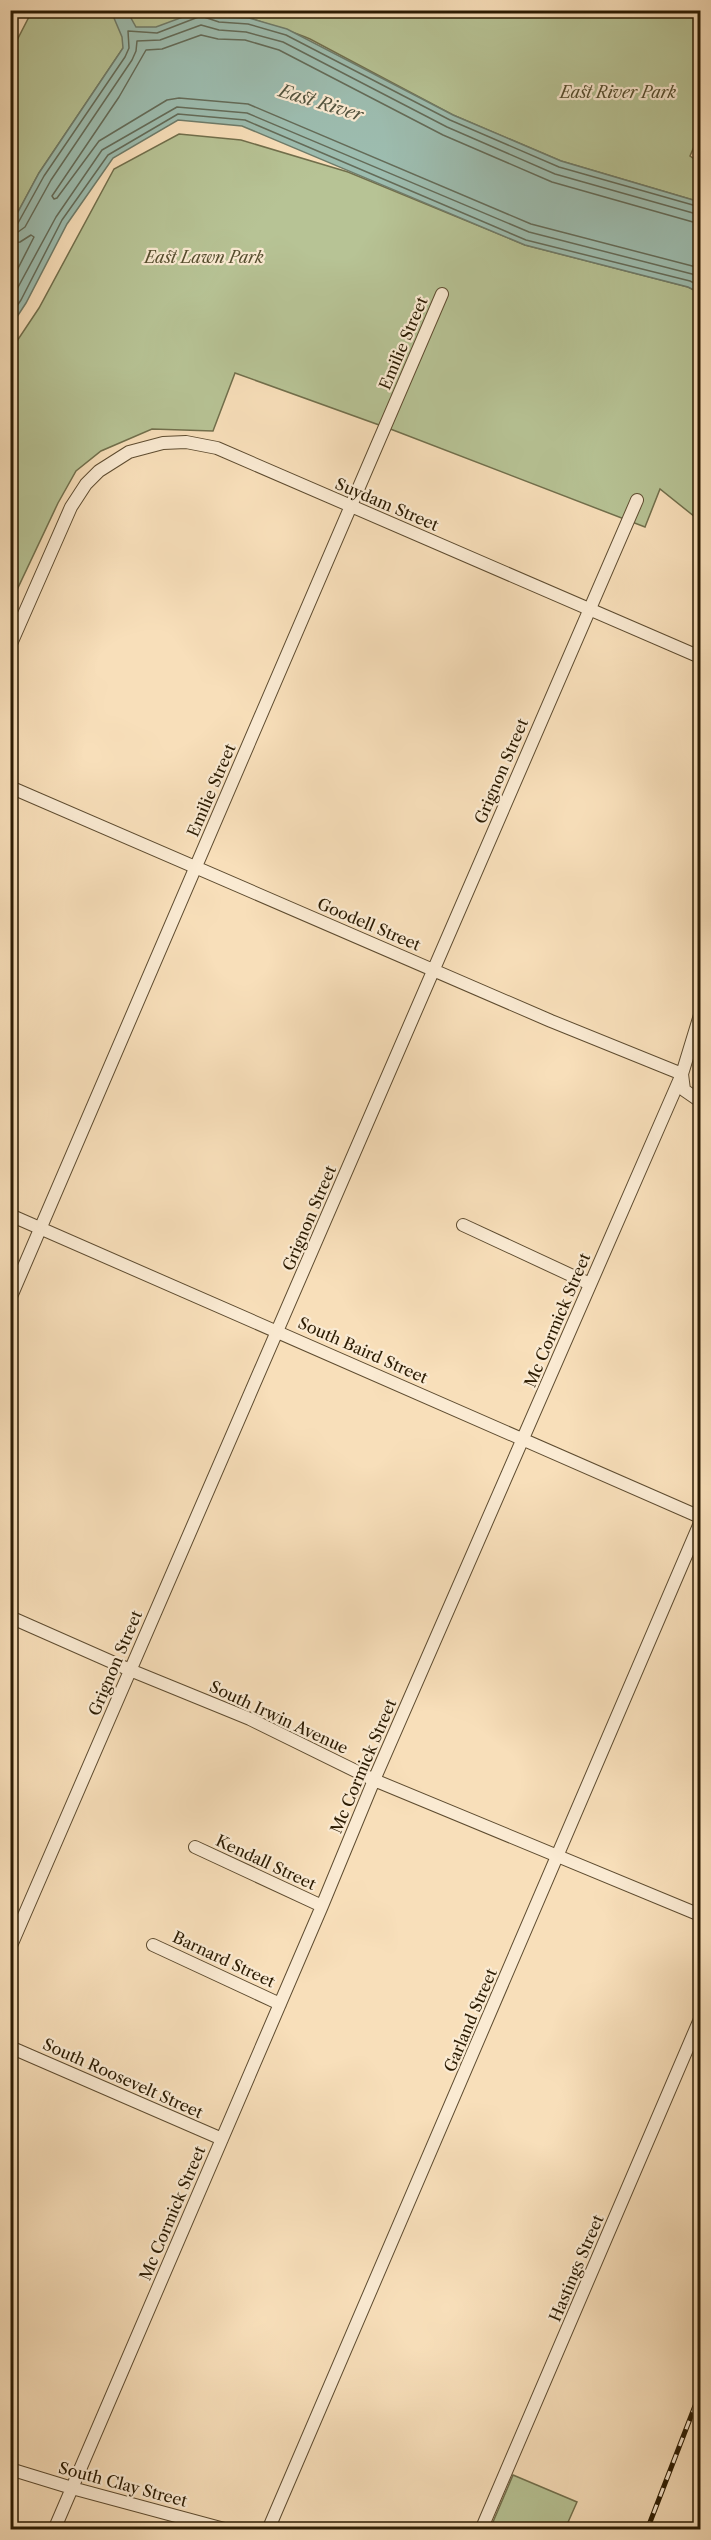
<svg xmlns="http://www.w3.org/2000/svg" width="711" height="2540" font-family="'Libre Caslon Text',serif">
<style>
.green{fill:#b7c395;stroke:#716f4c;stroke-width:1.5}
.water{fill:#9dbdb0;stroke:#6f7c6a;stroke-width:1.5}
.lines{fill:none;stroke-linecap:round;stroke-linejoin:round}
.shore{stroke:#646c59;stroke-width:1.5}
.minor-casing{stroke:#5e4c30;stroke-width:14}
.minor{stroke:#faead2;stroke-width:12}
.rail-casing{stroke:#2b1b02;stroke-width:5}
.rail{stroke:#faead2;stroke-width:3;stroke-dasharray:9;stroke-linecap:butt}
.labels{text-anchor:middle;stroke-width:4.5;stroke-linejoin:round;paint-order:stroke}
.park-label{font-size:16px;font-style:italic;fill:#554d2e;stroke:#faead2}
.street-label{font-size:16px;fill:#2b1b02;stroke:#faead2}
.water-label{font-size:18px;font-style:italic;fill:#53543f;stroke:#faead2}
</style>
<rect width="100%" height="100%" fill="#f8dfba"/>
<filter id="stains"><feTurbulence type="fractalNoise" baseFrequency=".00333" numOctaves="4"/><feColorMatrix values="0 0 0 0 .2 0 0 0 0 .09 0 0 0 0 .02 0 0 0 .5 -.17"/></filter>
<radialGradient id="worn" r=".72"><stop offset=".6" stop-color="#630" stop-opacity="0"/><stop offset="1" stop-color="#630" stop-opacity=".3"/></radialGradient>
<path class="green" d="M32 11H201L123 48 39 173 11 225V52Z
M234 11H700V133L690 156 700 163V202L561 161 453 115 310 39C285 28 258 23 234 11Z
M179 134 241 140 348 172 525 245 688 287 700 293V521L660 489 645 527 393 430 235 373 213 431 152 429 101 451 76 471 58 503 15 594 11 593V350L39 308 114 169Z
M513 2475 577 2502 565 2529H490Z"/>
<path class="water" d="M111 11H127L136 27H156L199 11 221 17 249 18 287 29 453 115 561 161 700 202V293L688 287 525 245 242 126 178 120 113 158 67 224 26 303 11 326V225L39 173 123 48 122 37Z"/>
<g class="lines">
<path class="shore" d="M700 224 552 182 443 135 279 50 245 40 218 39 201 35 162 49 146 50 119 97 52 196 54 199 57 198 99 141 167 100 179 98 248 104 531 224 700 268
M10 226 18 223 44 176 125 57 129 48 128 31 157 33 201 16 219 22 248 24 286 35 450 120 559 167 700 207
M10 234 18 232 25 227 51 180 132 60 136 51 137 41 160 40 201 25 219 30 246 32 283 42 447 127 555 174 700 215
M10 243 20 242 31 235 34 237 10 284
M10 302 56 217 102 150 177 107 247 113 529 232 692 274 700 278
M10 316 21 300 62 220 108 155 178 114 245 120 526 240 690 281 700 286"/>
<defs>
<path id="minor" d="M10 646 71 507 86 484 99 471 129 452 163 443 186 442 217 448 700 657
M10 787 551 1021 682 1074 684 1090 700 1101
M10 1215 700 1517
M463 1225 590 1284
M10 1299 442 294
M10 1617 130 1670 250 1719 374 1780 700 1915
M195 1847 322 1906
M153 1945 280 2004
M10 1948 637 500
M10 2047 222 2139
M10 2469 72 2488 228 2530
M54 2530 322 1906 374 1780 682 1074 700 1015
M268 2530 700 1523
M481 2530 700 2019"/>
</defs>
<use href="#minor" class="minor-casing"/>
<use href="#minor" class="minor"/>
<defs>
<path id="rail" d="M647 2530 700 2393"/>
</defs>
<use href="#rail" class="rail-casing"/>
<use href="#rail" class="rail"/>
</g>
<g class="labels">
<g class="park-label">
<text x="618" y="98">East River Park</text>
<text x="204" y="263">East Lawn Park</text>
</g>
<g class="street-label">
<text transform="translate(403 343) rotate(-67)" y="6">Emilie Street</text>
<text transform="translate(387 504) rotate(23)" y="6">Suydam Street</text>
<text transform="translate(501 771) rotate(-67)" y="6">Grignon Street</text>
<text transform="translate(211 790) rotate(-67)" y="6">Emilie Street</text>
<text transform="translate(369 924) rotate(23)" y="6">Goodell Street</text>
<text transform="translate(309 1218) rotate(-67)" y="6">Grignon Street</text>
<text transform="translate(557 1320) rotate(-67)" y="6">Mc Cormick Street</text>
<text transform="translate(363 1350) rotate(24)" y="6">South Baird Street</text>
<text transform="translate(115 1663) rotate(-67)" y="6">Grignon Street</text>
<text transform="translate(279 1717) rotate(25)" y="6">South Irwin Avenue</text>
<text transform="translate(363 1766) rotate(-67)" y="6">Mc Cormick Street</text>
<text transform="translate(266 1862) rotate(25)" y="6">Kendall Street</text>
<text transform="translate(224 1959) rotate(25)" y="6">Barnard Street</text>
<text transform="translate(470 2020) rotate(-67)" y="6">Garland Street</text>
<text transform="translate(123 2078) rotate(24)" y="6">South Roosevelt Street</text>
<text transform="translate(172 2213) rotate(-67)" y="6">Mc Cormick Street</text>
<text transform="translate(576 2268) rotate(-67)" y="6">Hastings Street</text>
<text transform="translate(123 2484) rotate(15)" y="6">South Clay Street</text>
</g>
<g class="water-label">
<text transform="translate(321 103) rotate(17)" y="6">East River</text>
</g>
</g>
<rect width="711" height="2540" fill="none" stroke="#f8dfba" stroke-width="36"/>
<rect x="12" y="12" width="687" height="2516" fill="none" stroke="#2b1b02" stroke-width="3"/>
<rect x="18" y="18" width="675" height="2504" fill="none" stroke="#2b1b02" stroke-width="1.5"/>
<rect width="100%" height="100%" filter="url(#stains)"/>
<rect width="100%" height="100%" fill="url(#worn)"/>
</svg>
